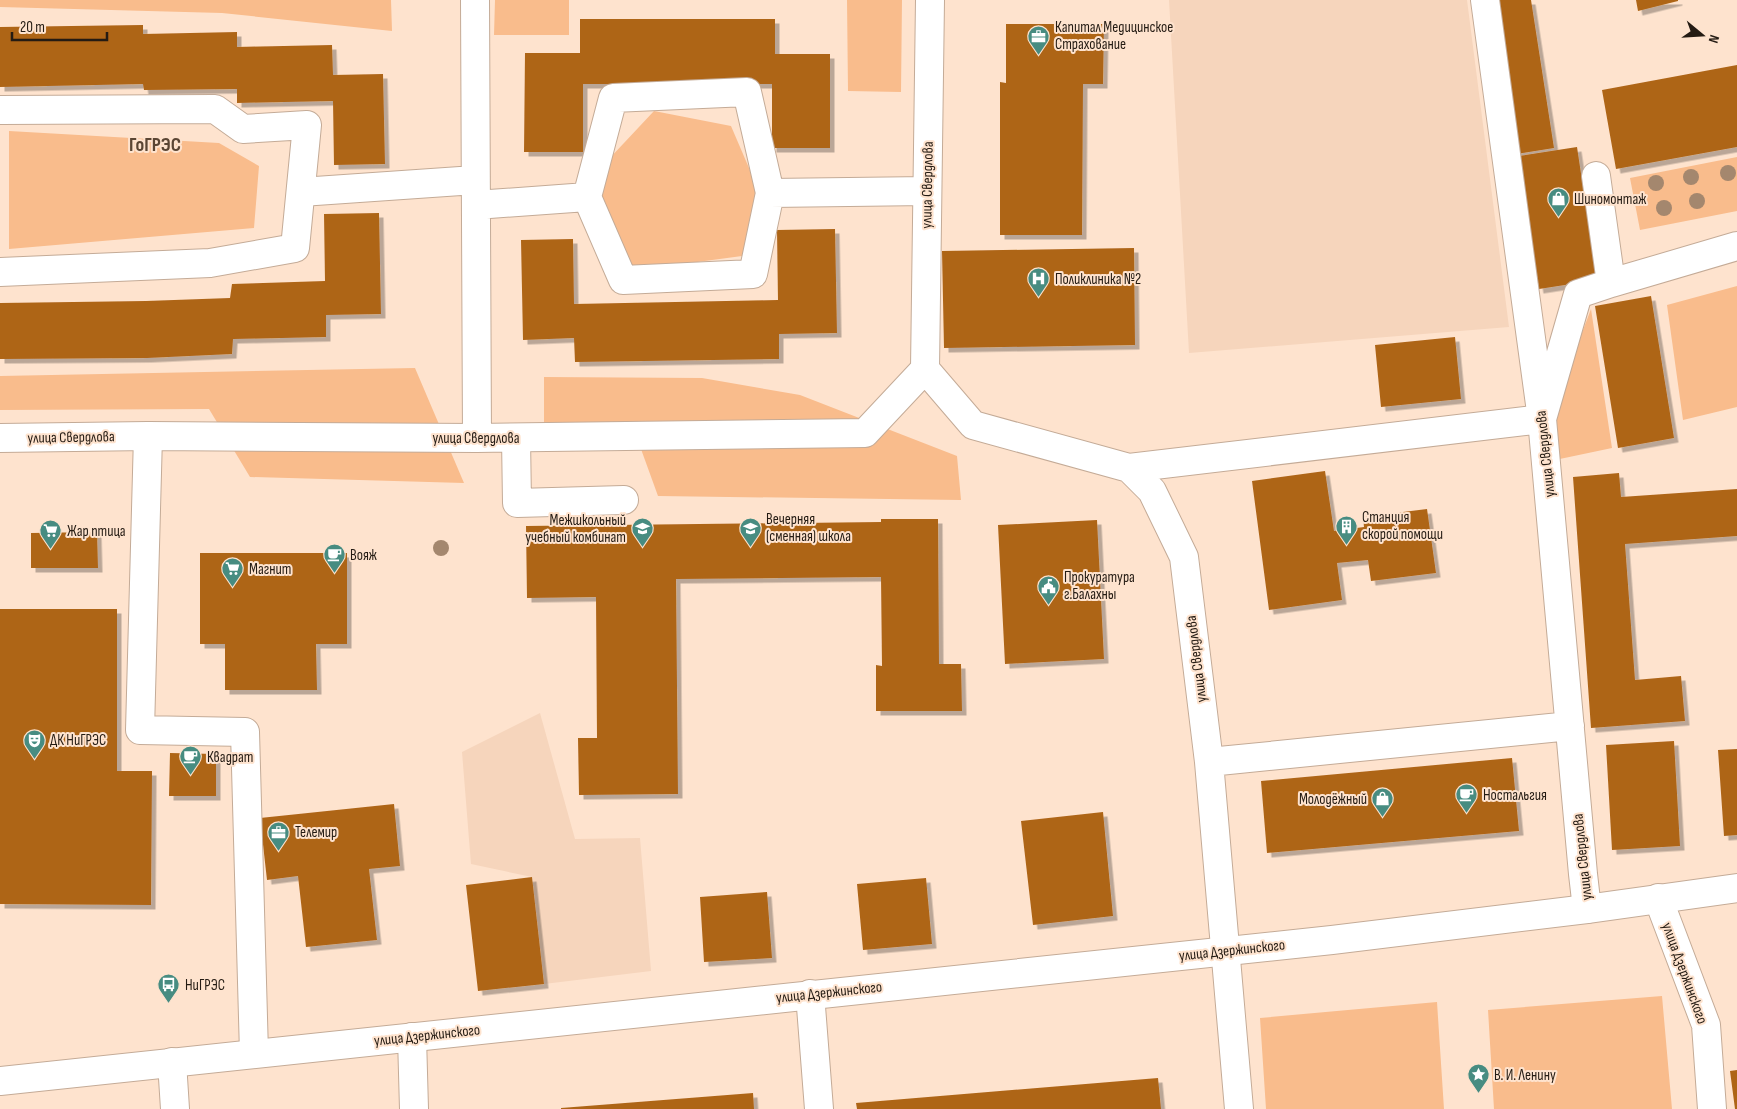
<svg xmlns="http://www.w3.org/2000/svg" width="1737" height="1109" font-family="'Sofia Sans Condensed',sans-serif">
<style>
.built{fill:#f6d5bc}
.green{fill:#f9bc8c}
.building{fill:#ae6519;filter:url(#shadow)}
.lines{fill:none;stroke-linecap:round;stroke-linejoin:round}
.minor-casing{stroke:#c4ab97;stroke-width:30}
.major-casing{stroke:#c4ab97;stroke-width:30}
.minor{stroke:#fff;stroke-width:28}
.major{stroke:#fff;stroke-width:28}
.tree{fill:#a4876e}
.labels{text-anchor:middle;stroke-width:4;stroke-linejoin:round;paint-order:stroke}
.poi-label{font-size:15px;fill:#241b13;stroke:#fee3ce;text-anchor:start}
.street-label{font-size:15px;fill:#241b13;stroke:#fee3ce}
.district-label{font-size:20px;font-weight:bold;fill:#5b4634;stroke:#fee3ce}
</style>
<defs>
<filter id="shadow"><feDropShadow dx="4.5" dy="4.5" stdDeviation="0" flood-color="#0004"/></filter>
</defs>
<rect width="100%" height="100%" fill="#fee3ce"/>
<path class="built" d="M1169 0H1467L1509 327 1189 353Z
M540 713 575 839 640 838 651 971 544 984 532 877 471 864 462 752Z"/>
<path class="green" d="M0 0H391L392 31 222 13 0 7Z
M495 0H569V35H494Z
M847 0H902L901 92 848 91Z
M654 111 731 126 764 203 742 256 615 273 593 176Z
M9 131 219 143 259 166 254 228 9 249Z
M1737 157V211L1640 230 1630 178Z
M1737 286V407L1683 420 1667 305Z
M1591 309 1612 448 1555 460 1550 417Z
M415 368 464 483 250 477 209 409 0 410V376Z
M544 377 702 378 800 395 957 456 961 500 658 496 633 427 544 428Z
M1662 996 1672 1109H1494L1488 1010Z
M1437 1002 1444 1109H1266L1260 1018Z"/>
<path class="building" d="M1492 0H1531L1554 148 1516 154Z
M1636 0H1678V1L1638 11Z
M580 19H775V54H830V148H772V84H583V152H524L525 53H580Z
M1006 24H1104L1103 84H1083L1082 235H1000V82L1006 83Z
M143 25V34L237 32V47L332 45 333 75 383 74 385 164 334 165 333 101 237 103V89L144 90 143 84 0 87V27Z
M1737 65V147L1616 169 1602 90Z
M1577 147 1597 280 1539 289 1519 156Z
M379 213 381 314 326 315V337L233 339 232 354 147 358 0 359V303L146 301 230 298 232 284 325 281 324 214Z
M835 229 837 333 779 334V359L575 362 574 338 523 340 521 240 573 239 574 304 778 300 777 230Z
M1134 248 1135 345 944 348 942 251Z
M1651 296 1674 438 1618 448 1595 306Z
M1455 337 1461 399 1381 407 1375 345Z
M1325 471 1334 531 1364 527 1363 517 1427 509 1436 573 1371 581 1368 560 1337 563 1342 600 1269 610 1252 481Z
M1619 473 1621 497 1737 489V536L1625 544 1635 680 1681 676 1685 721 1591 728 1573 477Z
M881 519H938L939 664H961L962 711H876V665L882 666 881 577 676 579 678 794 579 795 578 738H597L596 597 527 598 526 526 881 522Z
M1097 520 1104 659 1005 664 998 525Z
M97 532 98 568H31V533Z
M200 553H347V644H316L317 690H225V644H200Z
M0 609H117V771H152L151 905 0 904Z
M1674 741 1680 846 1612 850 1606 745Z
M1737 749V835L1724 836 1718 750Z
M170 753 216 754V796H169Z
M1512 758 1519 831 1267 853 1261 781Z
M394 804 400 866 369 869 377 940 306 947 298 876 267 880 260 818Z
M1103 812 1113 916 1033 925 1021 821Z
M532 877 544 984 478 991 466 885Z
M926 878 932 944 863 950 857 884Z
M767 892 772 958 704 962 700 897Z
M1737 1070V1109H1735L1730 1071Z
M1158 1078 1161 1109H857L856 1103Z
M753 1093 754 1109H561V1108Z"/>
<g class="lines">
<defs>
<path id="minor" d="M475 0 477 438
M930 0 925 369 973 425 1129 468 1152 491 1184 557 1209 762 1239 1109
M1485 0 1542 419 1583 874 1587 909
M0 110 215 109 243 129 307 125 295 248 210 263 0 272
M1596 176 1611 283
M301 192 475 180
M587 197 623 280 753 274 770 193
M476 205 587 197 613 98 747 92 770 193 927 191
M148 436 140 730 245 732 254 1053
M0 438 148 436 477 438 865 433 925 369
M516 438 517 503 624 500
M1129 468 1542 419 1578 294 1611 283 1737 246
M1209 762 1570 726
M1658 898 1706 1025 1712 1109
M810 994 819 1109
M412 1037 414 1109
M172 1062 175 1109"/>
<path id="major" d="M0 1081 1332 940 1587 909 1737 888"/>
</defs>
<use href="#minor" class="minor-casing"/>
<use href="#major" class="major-casing"/>
<use href="#minor" class="minor"/>
<use href="#major" class="major"/>
</g>
<g class="tree">
<circle cx="1728" cy="173" r="8"/>
<circle cx="1691" cy="177" r="8"/>
<circle cx="1656" cy="183" r="8"/>
<circle cx="1697" cy="201" r="8"/>
<circle cx="1664" cy="208" r="8"/>
<circle cx="441" cy="548" r="8"/>
</g>
<defs>
<symbol id="office-pin" viewBox="-11 -11 22 30"><path d="M0 17L-7.5 6A9.5 9.5 0 1 1 7.5 6Z" fill="#478c81" stroke="#fee3ce"/><path d="M-6-3h4V-5.5h4V-3h4V5H-6ZM-1-4.5V-3h2v-1.5ZM-6 0V1H6V0Z" fill="#fff"/></symbol>
<symbol id="shop-pin" viewBox="-11 -11 22 30"><path d="M0 17L-7.5 6A9.5 9.5 0 1 1 7.5 6Z" fill="#478c81" stroke="#fee3ce"/><path d="M-5-2.5h2.3a2.7 3.5 0 0 1 5.4 0H5L5.5 6h-11ZM-1.5-2.5h3a1.5 2.3 0 0 0-3 0Z" fill="#fff"/></symbol>
<symbol id="hospital-pin" viewBox="-11 -11 22 30"><path d="M0 17L-7.5 6A9.5 9.5 0 1 1 7.5 6Z" fill="#478c81" stroke="#fee3ce"/><path d="M-5-5h3v3.5h4V-5h3V5h-3V1.5h-4V5h-3Z" fill="#fff"/></symbol>
<symbol id="building-pin" viewBox="-11 -11 22 30"><path d="M0 17L-7.5 6A9.5 9.5 0 1 1 7.5 6Z" fill="#478c81" stroke="#fee3ce"/><path d="M-4-6H4V6H1V3H-1V6H-4ZM-2.5-4.3h1.7v1.8h-1.7ZM.8-4.3h1.7v1.8H.8ZM-2.5-1h1.7V.8h-1.7ZM.8-1h1.7V.8H.8Z" fill="#fff"/></symbol>
<symbol id="school-pin" viewBox="-11 -11 22 30"><path d="M0 17L-7.5 6A9.5 9.5 0 1 1 7.5 6Z" fill="#478c81" stroke="#fee3ce"/><path d="M0-5L7-2L0 1L-7-2ZM-4 1L0 2.5L4 1V4Q0 6-4 4Z" fill="#fff"/></symbol>
<symbol id="supermarket-pin" viewBox="-11 -11 22 30"><path d="M0 17L-7.5 6A9.5 9.5 0 1 1 7.5 6Z" fill="#478c81" stroke="#fee3ce"/><path d="M-6-5.5h2.5l.6 2H6L4.5 2H-2.5L-4.4-4H-6ZM-1.5 3.2a1.3 1.3 0 1 0 .1 0ZM3 3.2a1.3 1.3 0 1 0 .1 0Z" fill="#fff"/></symbol>
<symbol id="cafe-pin" viewBox="-11 -11 22 30"><path d="M0 17L-7.5 6A9.5 9.5 0 1 1 7.5 6Z" fill="#478c81" stroke="#fee3ce"/><path d="M-5.5-4.5H6V0H3Q3 3.5 0 3.5H-2.5Q-5.5 3.5-5.5 0ZM3-3.2v2h1.7v-2ZM-6 4.5H4V6H-6Z" fill="#fff"/></symbol>
<symbol id="civic-pin" viewBox="-11 -11 22 30"><path d="M0 17L-7.5 6A9.5 9.5 0 1 1 7.5 6Z" fill="#478c81" stroke="#fee3ce"/><path d="M-.6-6.5H3V-4.5H.6V-3L4-1V1h2V6H-6V1h2V-1L-.6-3ZM-1.2 2.5V6h2.4V2.5Z" fill="#fff"/></symbol>
<symbol id="theatre-pin" viewBox="-11 -11 22 30"><path d="M0 17L-7.5 6A9.5 9.5 0 1 1 7.5 6Z" fill="#478c81" stroke="#fee3ce"/><path d="M-5-5.5Q0-4 5-5.5V0Q5 5 0 6Q-5 5-5 0ZM-3.3-2.5H-1v1.5H-3.3ZM1-2.5H3.3v1.5H1ZM-2.8 1Q0 5.5 2.8 1Z" fill="#fff"/></symbol>
<symbol id="bus-pin" viewBox="-11 -11 22 30"><path d="M0 17L-7.5 6A9.5 9.5 0 1 1 7.5 6Z" fill="#478c81" stroke="#fee3ce"/><path d="M-5-6H5V4H4V6H2V4H-2V6H-4V4H-5ZM-3.5-4V0h7V-4ZM-3.5 1.2v1.5H-2V1.2ZM2 1.2v1.5H3.5V1.2Z" fill="#fff"/></symbol>
<symbol id="sight-pin" viewBox="-11 -11 22 30"><path d="M0 17L-7.5 6A9.5 9.5 0 1 1 7.5 6Z" fill="#478c81" stroke="#fee3ce"/><path d="M0-6L1.8-2.2L6-1.7L2.9 1.2L3.7 5.4L0 3.3L-3.7 5.4L-2.9 1.2L-6-1.7L-1.8-2.2Z" fill="#fff"/></symbol>
</defs>
<g fill-rule="evenodd">
<use href="#office-pin" x="1026" y="24" width="25" height="34"/>
<use href="#shop-pin" x="1546" y="186" width="25" height="34"/>
<use href="#hospital-pin" x="1026" y="266" width="25" height="34"/>
<use href="#building-pin" x="1334" y="514" width="25" height="34"/>
<use href="#school-pin" x="738" y="516" width="25" height="34"/>
<use href="#school-pin" x="630" y="516" width="25" height="34"/>
<use href="#supermarket-pin" x="38" y="518" width="25" height="34"/>
<use href="#cafe-pin" x="322" y="542" width="25" height="34"/>
<use href="#supermarket-pin" x="220" y="556" width="25" height="34"/>
<use href="#civic-pin" x="1036" y="574" width="25" height="34"/>
<use href="#theatre-pin" x="22" y="728" width="25" height="34"/>
<use href="#cafe-pin" x="178" y="744" width="25" height="34"/>
<use href="#cafe-pin" x="1454" y="782" width="25" height="34"/>
<use href="#shop-pin" x="1370" y="786" width="25" height="34"/>
<use href="#office-pin" x="266" y="820" width="25" height="34"/>
<use href="#bus-pin" x="156" y="972" width="25" height="34"/>
<use href="#sight-pin" x="1466" y="1062" width="25" height="34"/>
</g>
<g class="labels">
<g class="poi-label">
<text x="1055" y="32">Капитал Медицинское<tspan x="1055" dy="17">Страхование</tspan></text>
<text x="1574" y="204">Шиномонтаж</text>
<text x="1055" y="284">Поликлиника №2</text>
<text x="1362" y="522">Станция<tspan x="1362" dy="17">скорой помощи</tspan></text>
<text x="766" y="524">Вечерняя<tspan x="766" dy="17">(сменная) школа</tspan></text>
<text x="626" y="525" text-anchor="end">Межшкольный<tspan x="626" dy="17">учебный комбинат</tspan></text>
<text x="67" y="536">Жар птица</text>
<text x="350" y="560">Вояж</text>
<text x="249" y="574">Магнит</text>
<text x="1064" y="582">Прокуратура<tspan x="1064" dy="17">г.Балахны</tspan></text>
<text x="50" y="745">ДК НиГРЭС</text>
<text x="207" y="762">Квадрат</text>
<text x="1483" y="800">Ностальгия</text>
<text x="1367" y="804" text-anchor="end">Молодёжный</text>
<text x="295" y="837">Телемир</text>
<text x="185" y="990">НиГРЭС</text>
<text x="1494" y="1080">В. И. Ленину</text>
</g>
<g class="street-label">
<text transform="translate(927 185) rotate(-89)" y="5">улица Свердлова</text>
<text transform="translate(71 437) rotate(-1)" y="5">улица Свердлова</text>
<text x="476" y="443">улица Свердлова</text>
<text transform="translate(1545 454) rotate(-96)" y="5">улица Свердлова</text>
<text transform="translate(1196 659) rotate(-97)" y="5">улица Свердлова</text>
<text transform="translate(1582 857) rotate(-96)" y="5">улица Свердлова</text>
<text transform="translate(1232 950) rotate(-6)" y="5">улица Дзержинского</text>
<text transform="translate(1685 973) rotate(70)" y="5">улица Дзержинского</text>
<text transform="translate(829 992) rotate(-6)" y="5">улица Дзержинского</text>
<text transform="translate(427 1035) rotate(-6)" y="5">улица Дзержинского</text>
</g>
<g class="district-label">
<text x="155" y="151">ГоГРЭС</text>
</g>
</g>
<g transform="translate(1702 35) rotate(108)" stroke="#fee3ce" stroke-width="4" paint-order="stroke">
<path d="M0-4L9 19L0 12L-9 19Z" fill="#241b13"/>
<text y="-8" font-size="14" font-weight="bold" text-anchor="middle" fill="#241b13">N</text>
</g>
<path d="M12 32v8h95v-8" fill="none" stroke="#241b13" stroke-width="2.5"/>
<text x="20" y="32" font-size="15" fill="#241b13" stroke="#fee3ce" stroke-width="4" paint-order="stroke">20 m</text>
</svg>
